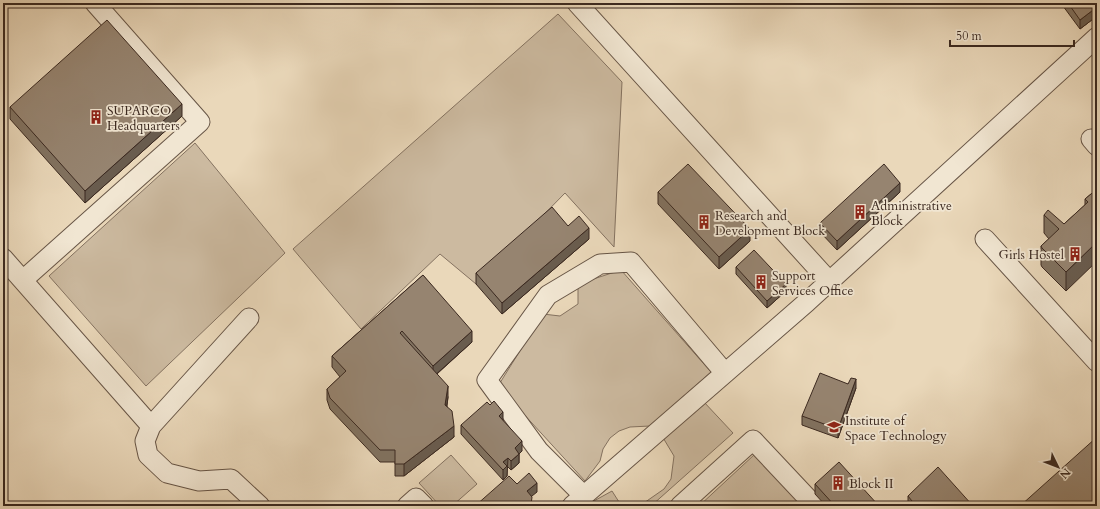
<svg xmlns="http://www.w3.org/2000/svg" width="1100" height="509" font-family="Cardo,serif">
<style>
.green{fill:#ccbaa0;stroke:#847260}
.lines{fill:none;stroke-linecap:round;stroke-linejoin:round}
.minor-casing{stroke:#675546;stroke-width:21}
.minor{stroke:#f1e6d2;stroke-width:19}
.wall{fill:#817260;stroke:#3b2920}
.shaded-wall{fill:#695c4e;stroke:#3b2920}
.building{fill:#968470;stroke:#3b2920}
.labels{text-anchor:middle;stroke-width:3.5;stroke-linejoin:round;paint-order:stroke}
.poi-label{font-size:13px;fill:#3b2920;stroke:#f1e6d2;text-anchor:start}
</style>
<rect width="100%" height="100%" fill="#ead8ba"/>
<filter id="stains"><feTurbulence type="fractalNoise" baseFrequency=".005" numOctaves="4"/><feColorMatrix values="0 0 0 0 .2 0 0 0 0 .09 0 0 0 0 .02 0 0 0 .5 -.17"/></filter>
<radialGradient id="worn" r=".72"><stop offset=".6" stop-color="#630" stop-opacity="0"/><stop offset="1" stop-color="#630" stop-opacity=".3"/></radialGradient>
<path class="green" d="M558 14 622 82 614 247 565 193 476 284 440 254 361 329 293 249Z
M195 143 285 253 146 386 49 276Z
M621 270 711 372 650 426 630 427 619 431 610 438 603 449 600 461 585 481 498 386 543 314 560 316 578 304V284Z
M703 401 733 433 651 506H587L592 502 612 491 619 502 641 505 664 489 671 479 674 456 662 436Z
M755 454 801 505 800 506H699Z
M451 455 477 484 452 506H440L419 483Z"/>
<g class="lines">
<defs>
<path id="minor" d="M577 3 829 281
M1091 139 1097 146
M985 239 1097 362
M3 258 151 426
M23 280 200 122 95 3
M249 318 151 426 145 441 148 455 167 473 199 481 231 479 260 506
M584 496 539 451 487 380 548 295 600 264 631 262 725 373
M407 506 416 498 424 506
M572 506 807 302 1097 37
M680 506 753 440 815 506"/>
</defs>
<use href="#minor" class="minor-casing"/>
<use href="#minor" class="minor"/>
</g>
<path class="wall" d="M1063 3H1097V16L1080 29 1063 6Z
M10 107 182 116 85 203 10 119Z
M1097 189 1066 291 1042 267 1041 265V246L1049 239 1044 233V215L1064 224 1085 205V199Z
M658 192 750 241 719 269 658 204Z
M900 192 837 250 820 232V223Z
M568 226 589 239 502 314 476 284V273Z
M736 267 786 291 767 308 736 274Z
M423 275 472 342 437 374 448 397 447 406 454 437 404 476H395V462H380L330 409 327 400V389L340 377 332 367V356Z
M848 384 856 388 838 438 802 425V416Z
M503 421 522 451 519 453V463L511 470 508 467 507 468V476L503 480 461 434V425Z
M815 484 879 506H826L815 494Z
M908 496 973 506H908Z"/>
<path class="shaded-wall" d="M1097 7V16L1080 29V20Z
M182 104V116L85 203V191Z
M900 183V192L837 250V241Z
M1097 197V216L1093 201Z
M589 228V239L502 314V303Z
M750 229V241L719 269V257Z
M1097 242V261L1066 291V272Z
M786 284V291L767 308V301Z
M472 331V342L433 377V366Z
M856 379V388L838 438V429Z
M448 386V397L445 416V405Z
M503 412V421L499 416Z
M454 426V437L404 476V464Z
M522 441V451L515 458V448Z
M519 454V463L511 470V461Z
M508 458 507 476 503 480V462Z
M537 483V492L527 500V491Z
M1097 498V506H1089Z"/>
<path class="building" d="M1068 3H1097V7L1080 20Z
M107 20 182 104 85 191 10 107Z
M688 164 750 229 719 257 658 192Z
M884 164 900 183 837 241 820 223Z
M1097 189V197L1093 201 1094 203 1097 200V242L1066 272 1042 248 1041 246 1059 229 1044 215 1048 210 1064 224 1088 202 1085 199Z
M552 207 568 226 579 216 589 228 502 303 476 273Z
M754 250 786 284 767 301 736 267Z
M423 275 472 331 433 366 402 331 400 333 448 386 445 405 452 411 454 426 404 464H395V450H380L330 398 327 389 346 371 332 356Z
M820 373 848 384 851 378 856 379 838 429 802 416Z
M494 401 503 412 499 416 522 441 515 448 519 454 511 461 508 458 503 462 507 466 503 470 461 425 487 402 490 405Z
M1097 437V498L1089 506H1020Z
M839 462 879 506H835L815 484Z
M938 467 973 506H916L908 496Z
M529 473 537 483 527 491 532 497 531 505 530 506H475L509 476 517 484Z"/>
<defs>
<symbol id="building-bare" viewBox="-9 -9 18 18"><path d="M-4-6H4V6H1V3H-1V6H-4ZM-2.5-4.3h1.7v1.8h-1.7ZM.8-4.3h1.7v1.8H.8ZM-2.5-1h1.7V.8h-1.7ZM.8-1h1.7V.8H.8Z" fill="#8f2418" stroke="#f1e6d2" stroke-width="2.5" paint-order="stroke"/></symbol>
<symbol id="university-bare" viewBox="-9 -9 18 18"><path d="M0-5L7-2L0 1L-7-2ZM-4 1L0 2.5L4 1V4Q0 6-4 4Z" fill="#8f2418" stroke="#f1e6d2" stroke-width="2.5" paint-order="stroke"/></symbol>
</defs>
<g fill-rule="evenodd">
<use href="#building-bare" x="86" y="107" width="20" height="20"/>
<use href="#building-bare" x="850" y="202" width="20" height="20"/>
<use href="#building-bare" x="694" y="212" width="20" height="20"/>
<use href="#building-bare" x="1065" y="244" width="20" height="20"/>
<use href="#building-bare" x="751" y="272" width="20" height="20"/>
<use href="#university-bare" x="824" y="417" width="20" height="20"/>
<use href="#building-bare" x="828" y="473" width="20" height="20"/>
</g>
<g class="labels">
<g class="poi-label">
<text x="107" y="115">SUPARCO<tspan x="107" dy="15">Headquarters</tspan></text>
<text x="871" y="210">Administrative<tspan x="871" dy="15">Block</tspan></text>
<text x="715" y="220">Research and<tspan x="715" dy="15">Development Block</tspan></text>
<text x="1064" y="259" text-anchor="end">Girls Hostel</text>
<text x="772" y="280">Support<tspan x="772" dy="15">Services Office</tspan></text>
<text x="845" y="425">Institute of<tspan x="845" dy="15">Space Technology</tspan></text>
<text x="849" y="488">Block II</text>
</g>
</g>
<rect width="1100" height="509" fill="none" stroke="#ead8ba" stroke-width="16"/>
<rect x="4" y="4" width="1092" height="501" fill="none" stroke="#3b2920" stroke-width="2"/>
<rect x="8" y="8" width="1084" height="493" fill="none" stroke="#3b2920"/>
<g transform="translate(1058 467) rotate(133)" stroke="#f1e6d2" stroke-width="3" paint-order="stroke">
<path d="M0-3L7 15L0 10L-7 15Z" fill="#3b2920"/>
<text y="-6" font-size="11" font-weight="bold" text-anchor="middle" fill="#3b2920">N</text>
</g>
<path d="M950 40v6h124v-6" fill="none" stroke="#3b2920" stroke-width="2"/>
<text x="956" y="40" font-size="12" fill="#3b2920" stroke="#f1e6d2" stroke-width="3" paint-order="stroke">50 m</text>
<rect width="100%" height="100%" filter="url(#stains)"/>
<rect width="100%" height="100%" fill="url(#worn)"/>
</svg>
